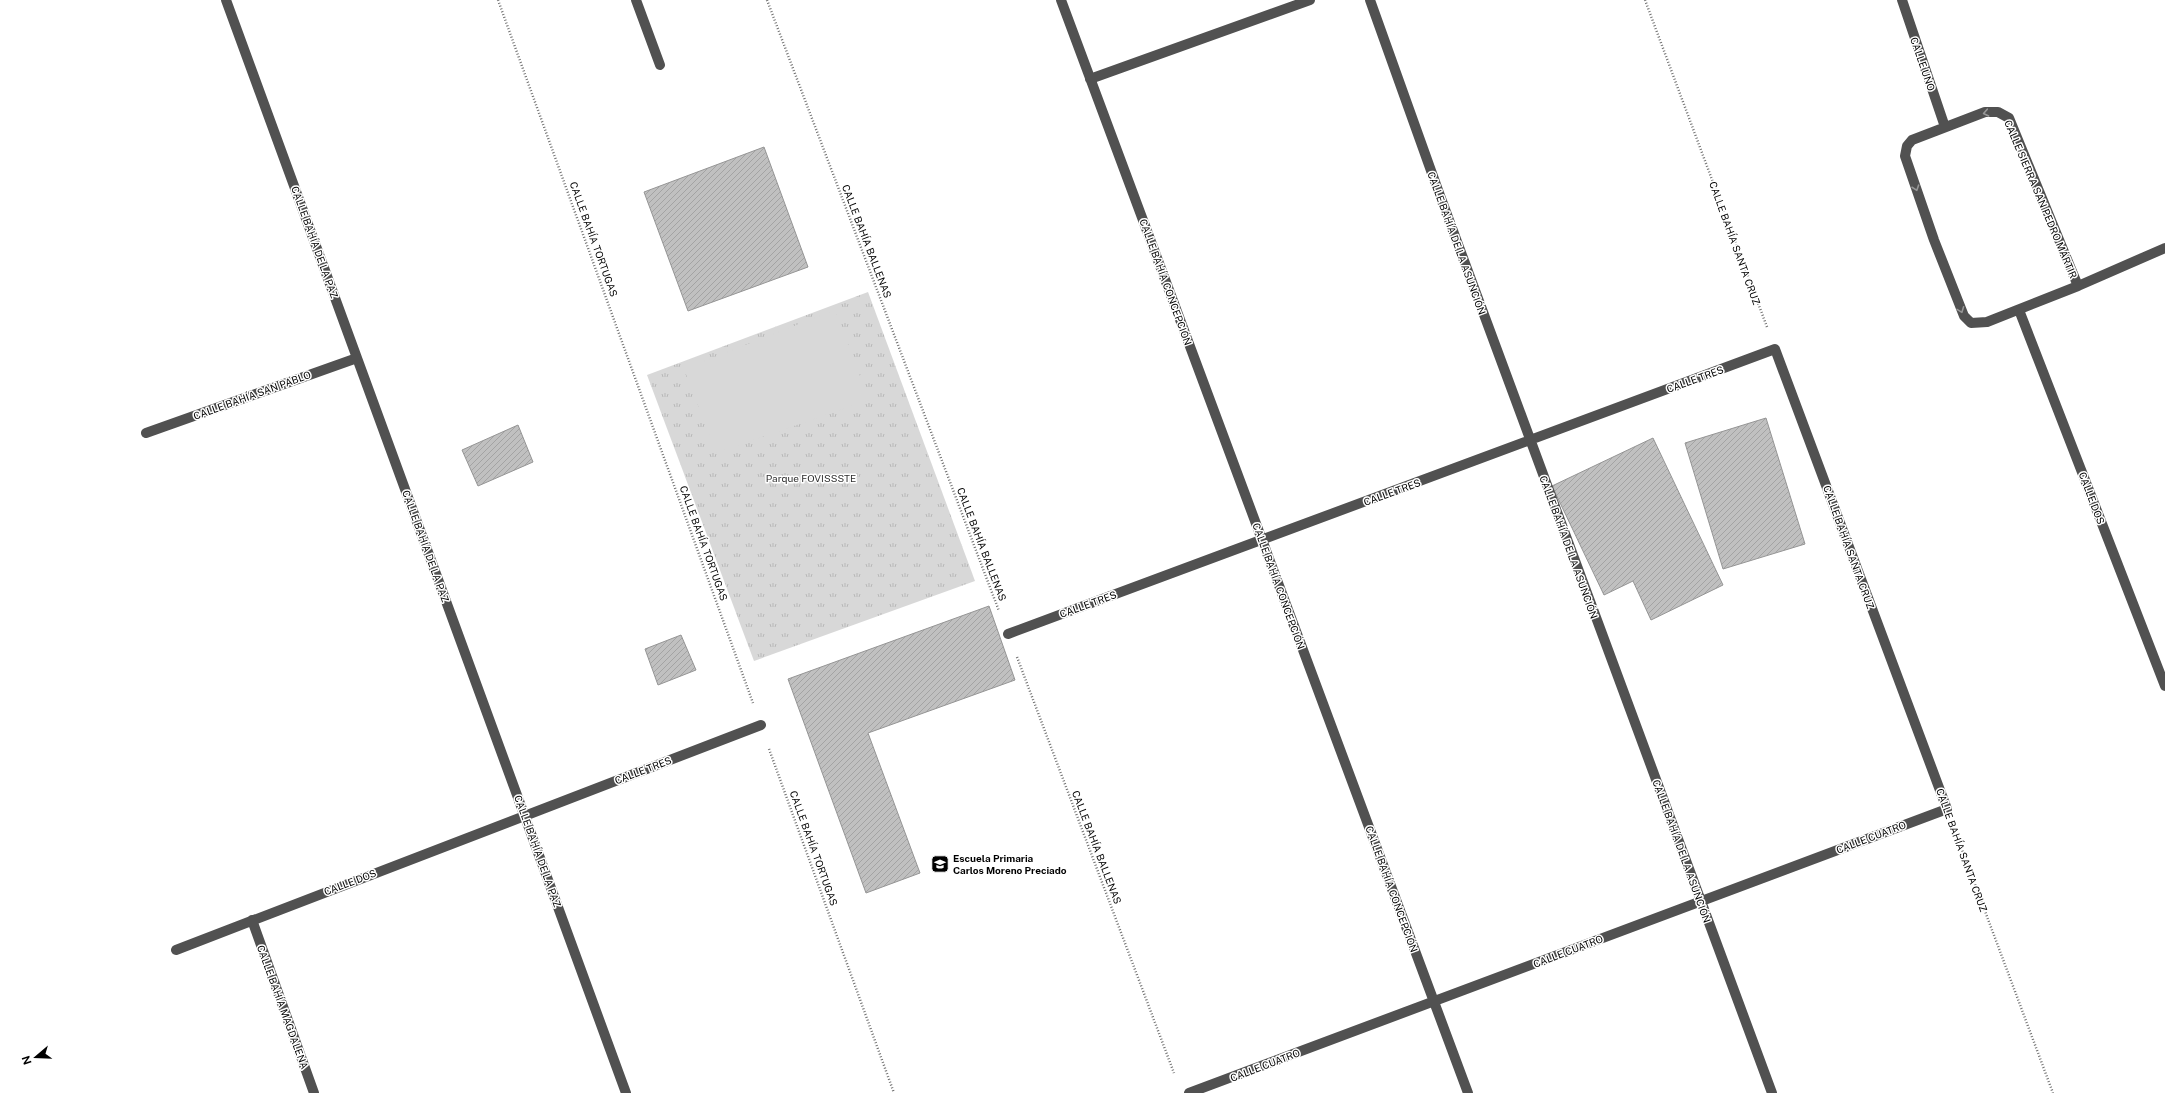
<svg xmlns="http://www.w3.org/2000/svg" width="2165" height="1093" font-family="'Public Sans',sans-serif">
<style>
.grass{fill:url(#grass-tufts)}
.pitch{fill:#d8d8d8}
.building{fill:url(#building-hatch);stroke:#959595}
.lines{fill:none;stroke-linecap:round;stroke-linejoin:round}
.path{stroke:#737373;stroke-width:2.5;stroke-dasharray:1 2;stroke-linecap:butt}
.minor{stroke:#515151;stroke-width:10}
.oneway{stroke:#979797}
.labels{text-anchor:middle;stroke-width:3;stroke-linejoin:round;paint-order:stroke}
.street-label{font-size:10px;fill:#000;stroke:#fff}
.park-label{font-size:10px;fill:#2f2f2f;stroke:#fff}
.poi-label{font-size:10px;font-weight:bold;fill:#000;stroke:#fff;text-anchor:start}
</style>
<defs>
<pattern id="grass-tufts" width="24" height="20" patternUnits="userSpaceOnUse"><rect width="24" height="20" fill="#d8d8d8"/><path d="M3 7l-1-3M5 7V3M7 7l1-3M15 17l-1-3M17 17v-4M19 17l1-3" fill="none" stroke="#b8b8b8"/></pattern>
<pattern id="building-hatch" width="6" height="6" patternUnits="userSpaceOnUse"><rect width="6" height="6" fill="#c0c0c0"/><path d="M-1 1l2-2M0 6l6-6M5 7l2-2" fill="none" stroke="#a3a3a3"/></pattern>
</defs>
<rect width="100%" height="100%" fill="#fff"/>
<path class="grass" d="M868 292 975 581 754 661 647 375Z"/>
<path class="pitch" d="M835 310 869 400 716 453 684 369Z"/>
<path class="building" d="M764 147 808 267 688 311 644 192Z
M1766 418 1805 544 1723 569 1685 443Z
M518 425 533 462 478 486 462 450Z
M1653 438 1723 585 1651 620 1633 581 1604 595 1552 486Z
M989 606 1015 680 868 733 920 873 866 893 788 679Z
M681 635 696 670 658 685 645 649Z"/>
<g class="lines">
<path class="path" d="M498 0 753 703
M767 0 999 611
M1645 0 1767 327
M1017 657 1174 1073
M769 749 894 1093
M1955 831 2053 1093"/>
<path class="minor" d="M226 0 626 1093
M636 0 660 65
M1061 0 1468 1093
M1370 0 1439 193 1772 1093
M1902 0 1945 127
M1090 79 1310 0
M2078 286 2009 118 1998 112H1985L1912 140 1907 146 1905 156 1934 240 1964 316 1971 323 1987 322 2078 286 2165 248
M2019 310 2165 686
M146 433 357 358
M1008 634 1775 349 1947 809 1189 1093
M252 920 314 1093
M176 950 761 725"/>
</g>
<defs><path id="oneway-chevron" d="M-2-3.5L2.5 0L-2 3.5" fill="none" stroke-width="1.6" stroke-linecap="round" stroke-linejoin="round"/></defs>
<g class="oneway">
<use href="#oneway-chevron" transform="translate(1986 113) rotate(169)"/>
<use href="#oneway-chevron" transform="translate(1916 188) rotate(71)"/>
<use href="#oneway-chevron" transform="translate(1961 310) rotate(69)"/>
</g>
<defs>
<symbol id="school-square" viewBox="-11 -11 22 22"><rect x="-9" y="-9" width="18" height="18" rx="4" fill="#000" stroke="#fff"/><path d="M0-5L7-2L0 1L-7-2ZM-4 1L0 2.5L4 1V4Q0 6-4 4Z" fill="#fff"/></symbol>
</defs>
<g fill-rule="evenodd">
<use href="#school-square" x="930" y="854" width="20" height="20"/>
</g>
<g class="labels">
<g class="street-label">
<text transform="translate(1923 64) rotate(71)" y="4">CALLE UNO</text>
<text transform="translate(2041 199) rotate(67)" y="4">CALLE SIERRA SAN PEDRO MÁRTIR</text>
<text transform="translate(594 239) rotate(70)" y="4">CALLE BAHÍA TORTUGAS</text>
<text transform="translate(867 241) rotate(69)" y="4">CALLE BAHÍA BALLENAS</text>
<text transform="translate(315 242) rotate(70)" y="4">CALLE BAHÍA DE LA PAZ</text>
<text transform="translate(1457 243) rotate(70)" y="4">CALLE BAHÍA DE LA ASUNCIÓN</text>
<text transform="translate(1735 243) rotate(70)" y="4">CALLE BAHÍA SANTA CRUZ</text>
<text transform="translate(1166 282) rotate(70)" y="4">CALLE BAHÍA CONCEPCIÓN</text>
<text transform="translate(1695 379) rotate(-20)" y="4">CALLE TRES</text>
<text transform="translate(252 395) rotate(-20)" y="4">CALLE BAHÍA SAN PABLO</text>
<text transform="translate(1392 492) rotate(-20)" y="4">CALLE TRES</text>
<text transform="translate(2092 498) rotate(69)" y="4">CALLE DOS</text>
<text transform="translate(704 543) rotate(70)" y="4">CALLE BAHÍA TORTUGAS</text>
<text transform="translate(982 544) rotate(69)" y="4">CALLE BAHÍA BALLENAS</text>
<text transform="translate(426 546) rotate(70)" y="4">CALLE BAHÍA DE LA PAZ</text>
<text transform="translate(1569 547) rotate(70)" y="4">CALLE BAHÍA DE LA ASUNCIÓN</text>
<text transform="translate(1849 547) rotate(70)" y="4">CALLE BAHÍA SANTA CRUZ</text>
<text transform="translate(1279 586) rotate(70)" y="4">CALLE BAHÍA CONCEPCIÓN</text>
<text transform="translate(1088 604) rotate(-20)" y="4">CALLE TRES</text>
<text transform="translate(643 770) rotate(-21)" y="4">CALLE TRES</text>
<text transform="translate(1871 837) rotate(-21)" y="4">CALLE CUATRO</text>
<text transform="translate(1097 847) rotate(69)" y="4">CALLE BAHÍA BALLENAS</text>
<text transform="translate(814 848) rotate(70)" y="4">CALLE BAHÍA TORTUGAS</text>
<text transform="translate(1962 850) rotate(70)" y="4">CALLE BAHÍA SANTA CRUZ</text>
<text transform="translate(538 851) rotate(70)" y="4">CALLE BAHÍA DE LA PAZ</text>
<text transform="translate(1682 851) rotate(70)" y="4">CALLE BAHÍA DE LA ASUNCIÓN</text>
<text transform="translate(350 882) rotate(-21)" y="4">CALLE DOS</text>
<text transform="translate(1392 889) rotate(70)" y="4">CALLE BAHÍA CONCEPCIÓN</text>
<text transform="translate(1568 951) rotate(-21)" y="4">CALLE CUATRO</text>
<text transform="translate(283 1007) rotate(70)" y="4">CALLE BAHÍA MAGDALENA</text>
<text transform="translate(1265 1065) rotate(-21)" y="4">CALLE CUATRO</text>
</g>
<g class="park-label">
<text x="811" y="482">Parque FOVISSSTE</text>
</g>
<g class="poi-label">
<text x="953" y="862">Escuela Primaria<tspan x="953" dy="12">Carlos Moreno Preciado</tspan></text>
</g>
</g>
<g transform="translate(36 1057) rotate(251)" stroke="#ffffff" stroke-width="3" paint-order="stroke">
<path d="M0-3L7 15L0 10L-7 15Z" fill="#000000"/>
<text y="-6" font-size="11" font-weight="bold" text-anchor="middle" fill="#000000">N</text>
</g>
</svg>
